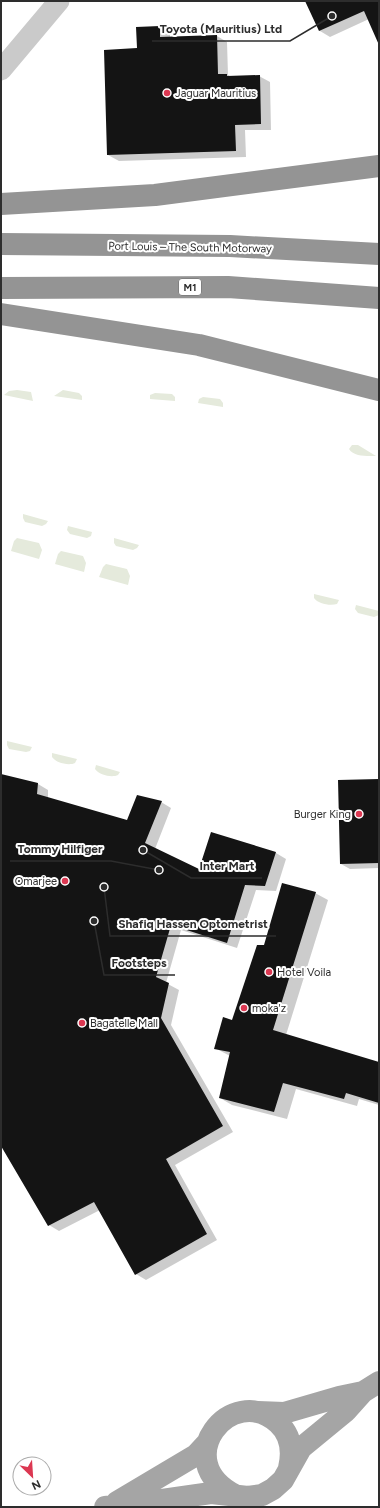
<svg xmlns="http://www.w3.org/2000/svg" width="380" height="1508" font-family="Figtree,sans-serif">
<style>
.green{fill:#e5eadc}
.shadow{fill:#0003}
.building{fill:#141414}
.lines{fill:none;stroke-linecap:round;stroke-linejoin:round}
.minor{stroke:#cacaca;stroke-width:21}
.major{stroke:#a5a5a5;stroke-width:22}
.highway{stroke:#949494;stroke-width:22}
.poi-dot{fill:#dc3852;stroke:#fff;stroke-width:1.5}
.labels{text-anchor:middle;stroke-width:4;stroke-linejoin:round;paint-order:stroke}
.shield{fill:#fff;stroke:#6c6c6c;stroke-width:1}
.shield-label{font-size:10px;font-weight:bold;fill:#2d2d2d}
.poi-label{font-size:11px;fill:#2d2d2d;stroke:#fff;text-anchor:start}
.street-label{font-size:11px;fill:#2d2d2d;stroke:#fff}
.leader{fill:none;stroke:#2d2d2d;stroke-width:1.5}
.callout-dot{fill:#2d2d2d;stroke:#fff;stroke-width:1.5}
.callout-label{font-size:12px;text-anchor:middle;font-weight:bold;fill:#2d2d2d;stroke:#fff;stroke-width:4;stroke-linejoin:round;paint-order:stroke}
</style>
<rect width="100%" height="100%" fill="#fff"/>
<path class="green" d="M17 390 31 392 33 401 4 395 9 391Z
M63 390 79 393 82 396V400L54 396Z
M155 393 172 394 175 397V401L150 399V395Z
M203 397 220 399 223 403V407L198 403 199 399Z
M352 445H358L376 456C367 456 354 457 349 449Z
M23 514 48 521 46 524 42 526 25 522 23 518Z
M68 526 92 532 91 536 87 538 70 534 67 530Z
M17 538 39 543 42 550 39 559 11 551 14 541Z
M114 538 139 545 137 548 133 550 116 546 114 543Z
M61 551 83 556 86 563 84 572 55 564 58 554Z
M106 564 127 569 130 576 128 585 99 577 103 567Z
M314 594 339 600 337 604C330 606 318 604 314 598Z
M356 605 379 611V615L374 617 358 613 355 609Z
M7 741 32 747 30 751 26 752 9 749 7 745Z
M52 753 77 759 75 763C69 766 56 763 52 757Z
M96 765 120 772 118 775C112 778 99 775 95 769Z"/>
<path class="shadow" d="M306 1H379V29L369 19 330 37 320 31Z
M160 27 170 33V37L217 36 227 42 228 75 231 77 259 76 270 82 271 130H245L246 157 119 161 108 155 138 49Z
M1 775 38 784 48 790V798L128 821 161 802 171 808 155 849 200 871 212 833 276 853 286 859 276 891 256 890 237 948 181 930 166 983 179 990 171 1025 233 1132 175 1165 217 1240 146 1280 136 1274 100 1210 59 1231 49 1225 1 1144Z
M379 780V868L350 869 341 864Z
M315 893 328 900 286 1035 379 1063V1105L359 1099 357 1106 296 1089 287 1119 232 1105 220 1098 230 1056 215 1048 233 1021 265 946Z"/>
<path class="building" d="M305 1H379V45L364 11 319 31Z
M160 26V37L217 35 218 74H227V76L260 75 261 124 235 125 236 151 107 155 104 50 137 48 136 27Z
M1 774 38 783 37 794 127 820 137 795 162 801 145 843 199 869 211 832 276 852 265 886 245 885 227 943 171 925 156 977 169 983 161 1018 223 1126 166 1159 207 1234 135 1275 94 1202 48 1226 1 1146Z
M379 779V863L340 864 338 780Z
M282 883 316 892 273 1030 379 1062V1103L346 1093 344 1099 283 1083 274 1112 219 1098 230 1052 214 1049 223 1017 232 1020 257 945H264Z"/>
<g class="lines">
<path class="minor" d="M1 70 59 1"/>
<path class="major" d="M258 1412 284 1413 339 1397 363 1392
M235 1495C168 1461 231 1381 278 1423 291 1435 293 1451 289 1468
M117 1502 196 1455 208 1442
M105 1507 141 1503 211 1493 248 1497 262 1495 273 1489 283 1480 301 1448 346 1411 363 1392 379 1382"/>
<path class="highway" d="M1 204 155 195 379 166
M1 244 230 246 379 254
M1 288 228 287 379 298
M1 314 199 345 379 390"/>
</g>
<g class="poi-dot">
<circle cx="167" cy="93" r="4"/>
<circle cx="359" cy="814" r="4"/>
<circle cx="65" cy="881" r="4"/>
<circle cx="269" cy="972" r="4"/>
<circle cx="244" cy="1008" r="4"/>
<circle cx="82" cy="1023" r="4"/>
</g>
<g class="labels">
<rect class="shield" x="179" y="279" width="22" height="16" rx="3"/>
<g class="shield-label">
<text x="190" y="291">M1</text>
</g>
<g class="poi-label">
<text x="175" y="97">Jaguar Mauritius</text>
<text x="351" y="818" text-anchor="end">Burger King</text>
<text x="57" y="885" text-anchor="end">Omarjee</text>
<text x="277" y="976">Hotel Voila</text>
<text x="252" y="1012">moka'z</text>
<text x="90" y="1027">Bagatelle Mall</text>
</g>
<g class="street-label">
<text transform="translate(190 247) rotate(1)" y="4">Port Louis – The South Motorway</text>
</g>
</g>
<path class="leader" d="M332 16L290 41H152M159 870L111 861H10M143 850L191 878H262M104 887L110 936H276M94 921L104 975H175"/>
<g class="callout-dot">
<circle cx="332" cy="16" r="4"/>
<circle cx="159" cy="870" r="4"/>
<circle cx="143" cy="850" r="4"/>
<circle cx="104" cy="887" r="4"/>
<circle cx="94" cy="921" r="4"/>
</g>
<g class="callout-label">
<text x="221" y="33">Toyota (Mauritius) Ltd</text>
<text x="60" y="853">Tommy Hilfiger</text>
<text x="227" y="870">Inter Mart</text>
<text x="193" y="928">Shafiq Hassen Optometrist</text>
<text x="139" y="967">Footsteps</text>
</g>
<rect width="380" height="1508" fill="none" stroke="#2d2d2d" stroke-width="4"/>
<g transform="translate(32 1476) rotate(155)"><circle r="19" fill="#ffffff" stroke="#ababab"/>
<path d="M0-3L7 15L0 10L-7 15Z" fill="#dc3852"/>
<text y="-6" font-size="11" font-weight="bold" text-anchor="middle" fill="#2d2d2d">N</text>
</g>
</svg>
